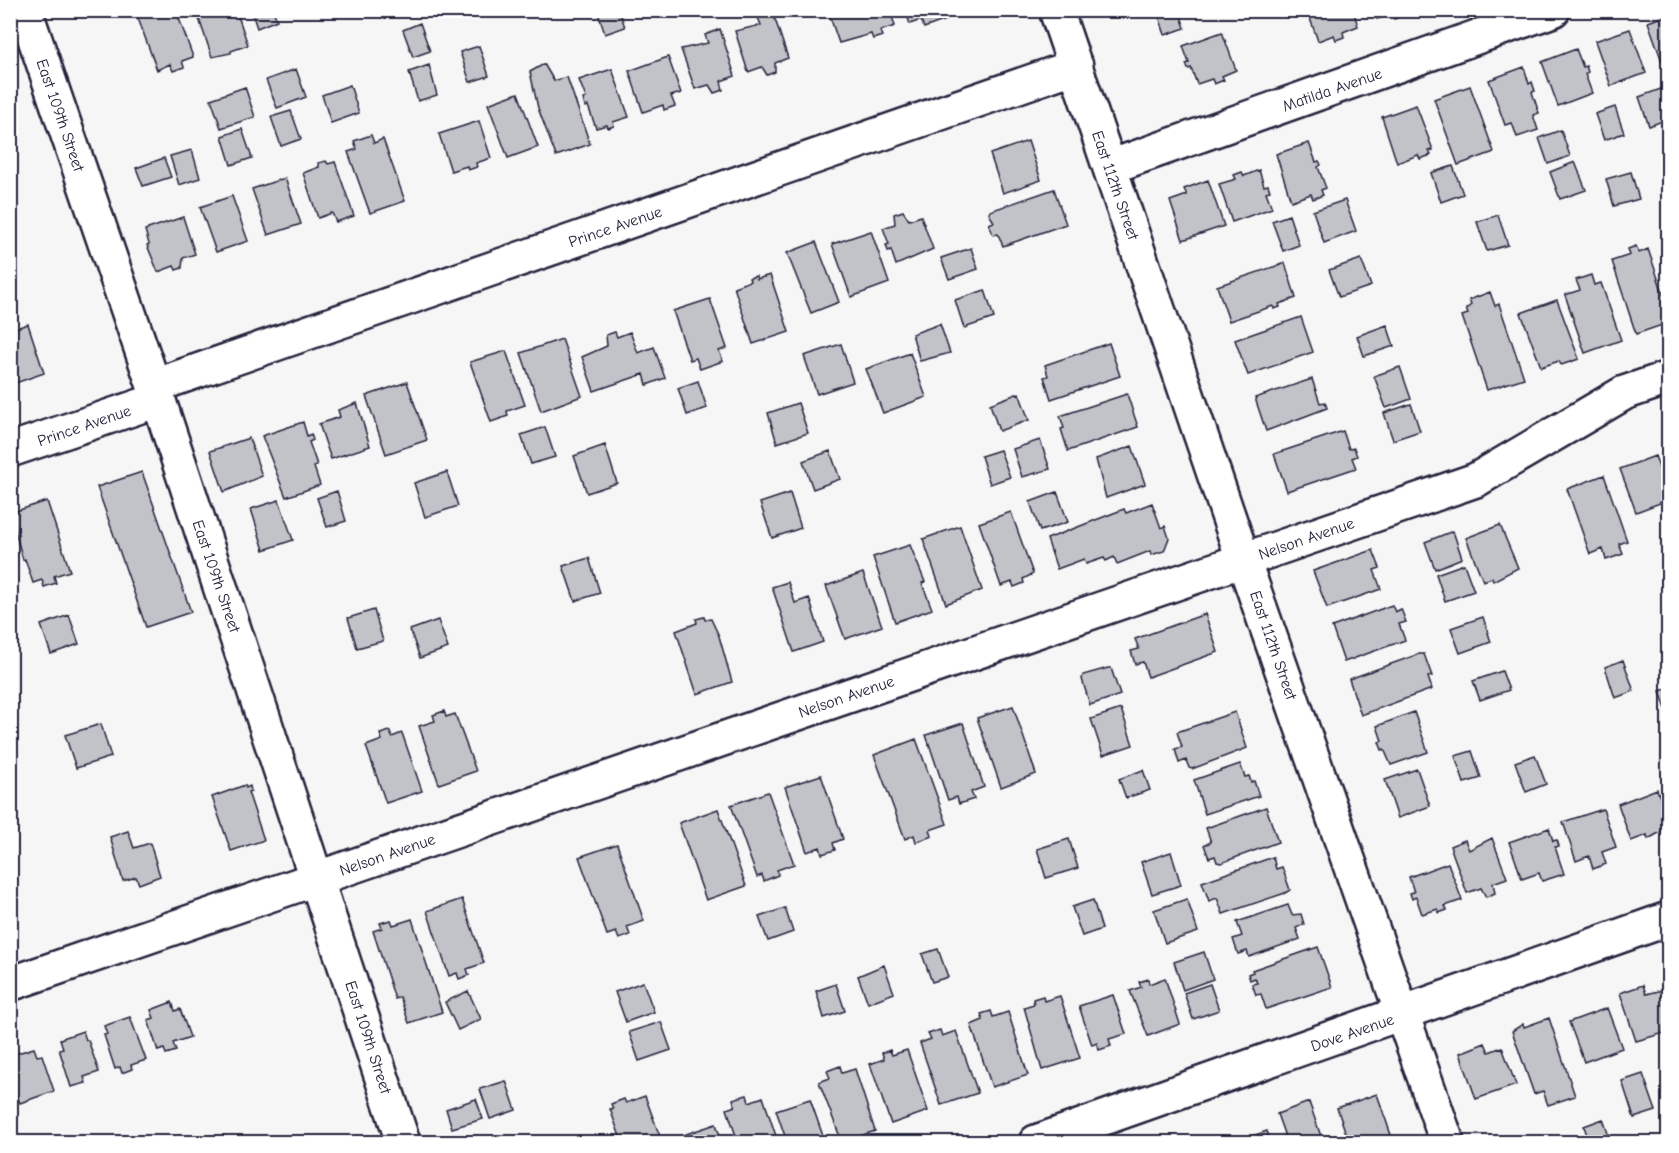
<svg xmlns="http://www.w3.org/2000/svg" width="1679" height="1153" font-family="'Comic Neue',sans-serif">
<style>
.building{fill:#c2c2c9;stroke:#22223b;stroke-width:1.5}
.lines{fill:none;stroke-linecap:round;stroke-linejoin:round}
.street-casing{stroke:#22223b;stroke-width:38}
.street{stroke:#fff;stroke-width:33}
.labels{text-anchor:middle;stroke-width:6;stroke-linejoin:round;paint-order:stroke}
.street-label{font-size:16px;fill:#22223b;stroke:#fff}
</style>
<rect width="100%" height="100%" fill="#f6f6f7"/>
<filter id="ink" filterUnits="userSpaceOnUse"><feTurbulence type="fractalNoise" baseFrequency=".0167" numOctaves="2"/><feDisplacementMap in="SourceGraphic" scale="12" xChannelSelector="R" yChannelSelector="G"/><feConvolveMatrix kernelMatrix="1 2 1 2 8 2 1 2 1" color-interpolation-filters="sRGB"/></filter>
<g filter="url(#ink)">
<path class="building" d="M135 10H176L193 57 182 61 184 67 173 71 170 64 157 70Z
M196 10H236L248 45 231 51V53L212 57Z
M251 10H281L274 13 277 20 257 28Z
M597 10H619L625 27 605 34Z
M772 10 788 58 775 63V72L767 75 762 67 748 72 735 31 761 25 757 15Z
M890 10 895 26 880 31 882 36 873 39 871 34 839 43 828 11Z
M905 10H942L946 20 924 28 921 20 910 24Z
M952 10H975L954 17Z
M1157 10H1179L1185 28 1165 35Z
M1307 10H1353L1358 26 1343 32 1344 37 1336 40 1334 35 1318 41Z
M1374 10H1403L1400 11 1402 16 1394 19 1392 14 1377 19Z
M1668 15V65L1664 67 1648 22Z
M420 23 430 51 413 57 403 30Z
M720 29 735 76 721 81 723 90 714 93 709 85 695 89 681 49 708 43 705 35Z
M1630 29 1646 73 1611 86 1595 41Z
M1222 32 1236 70 1222 76 1224 80 1214 84 1212 79 1197 84 1191 68 1188 69 1186 64 1189 63 1183 46Z
M479 46 489 76 470 82 460 52Z
M1576 49 1583 67 1586 66 1588 72 1585 74 1592 93 1558 106 1542 62Z
M668 57 681 93 671 96 675 106 664 110 663 105 643 112 629 71Z
M544 64 554 81 567 77 590 144 556 156 538 108 530 72Z
M429 65 437 95 418 101 409 72Z
M1524 67 1529 84 1532 82 1535 91 1532 92 1539 113 1533 115 1538 130 1517 137 1512 123 1505 125 1489 80Z
M296 69 306 97 277 108 266 80Z
M612 69 629 117 613 122 614 126 608 128 607 125 596 128 588 106 585 107 583 99 586 98 579 80Z
M350 85 359 113 331 123 322 95Z
M1470 86 1494 152 1458 165 1434 99Z
M245 87 255 117 221 128 211 99Z
M1666 87 1668 119 1649 126 1639 97Z
M518 93 538 147 508 158 488 104Z
M1416 105 1433 150 1429 151 1431 155 1420 159 1418 155 1397 163 1382 117Z
M1615 107 1624 133 1604 140 1595 114Z
M291 111 301 139 281 146 271 117Z
M479 121 491 158 476 163 477 167 468 170 467 166 451 171 439 134Z
M242 129 252 158 231 165 222 136Z
M1561 130 1570 156 1548 164 1539 138Z
M371 135 374 143 383 139 405 201 370 213 348 152 357 149 354 141Z
M1028 141 1041 180 1003 193 990 154Z
M1309 143 1316 162 1319 161 1321 165 1318 167 1326 188 1321 190 1323 195 1313 199 1311 194 1291 201 1276 154Z
M192 150 200 178 179 185 170 156Z
M164 158 171 177 143 186 136 168Z
M326 161 328 164 335 162 354 216 336 222 332 213 318 218 303 173 319 167 318 163Z
M1575 162 1586 190 1560 199 1550 172Z
M1453 166 1463 194 1441 202 1431 173Z
M1259 170 1264 186 1268 185 1270 191 1266 192 1272 208 1232 222 1219 184 1236 179 1234 175 1242 172 1244 176Z
M1631 172 1639 199 1614 206 1606 179Z
M285 178 301 224 268 235 252 189Z
M1208 180 1224 226 1183 240 1170 201 1187 195 1184 189Z
M1054 189 1066 224 1003 246 998 234 993 235 989 224 994 222 989 214 990 211Z
M232 196 248 241 216 252 200 207Z
M1345 200 1356 231 1324 243 1313 211Z
M903 211 909 220 921 216 933 249 896 265 891 250 888 251 886 245 889 244 883 228 895 224 894 214Z
M1289 215 1299 245 1283 251 1272 221Z
M1498 215 1508 245 1487 251 1477 222Z
M183 217 195 254 183 258 182 268 176 270 174 266 158 272 147 245 149 244 145 230Z
M871 231 889 283 851 297 832 244Z
M816 242 839 302 811 313 787 253Z
M1636 246 1639 253 1648 249 1668 308V323L1636 334 1612 261 1630 255 1628 249Z
M971 248 978 269 949 279 941 258Z
M1361 259 1371 286 1339 297 1329 270Z
M1285 263 1296 298 1279 304 1280 307 1274 309 1273 306 1229 321 1217 286Z
M770 275 789 332 753 344 734 287 750 281 749 278 756 276 757 279Z
M1591 275 1594 285 1601 283 1621 340 1585 353 1565 295 1580 290 1576 280Z
M985 290 994 318 964 328 955 300Z
M1490 292 1495 306 1499 304 1524 378 1487 390 1462 316 1468 314 1466 309 1471 305 1469 300Z
M710 299 727 348 719 351 723 361 700 369 696 358 690 360 673 311Z
M1557 300 1579 359 1561 365 1559 361 1541 367 1521 313Z
M1301 317 1313 352 1248 375 1235 340Z
M28 324 44 373 10 385V330Z
M940 324 950 353 920 361 912 334Z
M1387 325 1394 346 1364 356 1357 336Z
M615 332 617 337 630 332 638 353 654 347 665 378 647 385 644 374 594 391 582 357 607 346 606 335Z
M562 339 582 396 541 411 521 353Z
M1109 343 1120 376 1051 399 1044 377 1048 376 1045 365Z
M841 344 853 382 817 394 804 356Z
M506 351 525 405 507 411 508 416 491 422 470 362Z
M910 353 926 397 883 413 866 369Z
M1400 367 1411 399 1386 408 1374 376Z
M1312 379 1320 403 1325 402 1327 408 1266 431 1255 398Z
M698 381 707 408 687 415 678 388Z
M407 382 427 440 386 454 366 396Z
M1019 393 1029 420 999 431 990 404Z
M1127 394 1138 427 1068 451 1061 429 1064 428 1060 416Z
M357 403 370 446 331 459 319 424 340 417 338 410Z
M798 403 808 433 777 443 768 413Z
M1411 404 1420 431 1393 440 1384 413Z
M303 422 307 436 311 434 313 440 309 442 317 465 314 467 320 485 286 497 262 436Z
M545 427 555 457 531 464 521 435Z
M1343 431 1349 449 1354 448 1357 456 1352 458 1356 468 1287 491 1274 454Z
M249 438 262 476 224 492 210 451Z
M1040 440 1050 469 1022 477 1013 449Z
M605 445 617 483 587 493 574 456Z
M1132 446 1145 484 1106 498 1096 459Z
M1000 450 1010 477 990 484 981 456Z
M830 451 840 479 813 489 803 461Z
M1655 456 1668 493V500L1636 512 1620 469Z
M142 472 191 612 146 627 97 487Z
M447 472 458 506 425 517 414 483Z
M1604 475 1627 541 1619 544 1623 554 1606 560 1603 549 1590 554 1567 489Z
M337 491 346 521 327 527 317 498Z
M1057 492 1068 522 1040 531 1030 502Z
M790 493 801 528 772 538 760 503Z
M279 500 293 540 264 550 251 509Z
M47 501 70 571 54 576 56 583 44 587 42 580 33 583 25 559 23 560 10 513Z
M1152 503 1161 528 1165 526 1169 538 1164 551 1151 555 1150 551 1117 564 1114 557 1106 561 1104 558 1086 564 1084 559 1057 569 1047 539 1124 509 1126 513Z
M1011 512 1033 574 1023 579 1024 583 1014 587 1012 582 1001 586 979 523Z
M1500 525 1518 568 1493 581 1492 578 1483 581 1466 538Z
M960 526 982 590 946 604 923 539Z
M1453 531 1462 558 1435 569 1425 542Z
M910 545 925 582 922 583 932 609 895 622 873 557Z
M1373 550 1380 568 1374 570 1381 589 1327 608 1313 571Z
M589 558 600 593 575 601 563 566Z
M1464 564 1474 591 1445 601 1436 574Z
M863 573 882 626 845 639 826 586Z
M788 582 795 603 809 598 823 642 794 652 772 587Z
M1392 605 1395 612 1401 609 1406 622 1399 624 1405 640 1344 662 1332 627Z
M374 610 383 641 357 648 348 618Z
M1205 614 1218 652 1148 677 1143 662 1135 664 1131 651 1139 649 1135 639Z
M69 615 79 644 51 654 41 625Z
M704 617 705 620 711 619 719 636 732 682 697 694 676 631 697 623 696 619Z
M1483 617 1491 642 1460 653 1451 628Z
M438 620 448 648 420 658 410 630Z
M1419 654H1424L1432 676 1428 677 1432 689 1361 715 1349 679Z
M1623 660 1634 691 1615 698 1605 667Z
M1108 668H1111L1120 695 1090 705 1082 679 1083 675Z
M1502 671 1509 690 1480 700 1473 681Z
M1668 688V715L1660 691Z
M1013 706 1036 774 1001 787 977 718Z
M1121 709 1133 745 1103 755 1091 719Z
M444 711 446 717 455 714 476 771 439 784 419 726 435 721 433 715Z
M1235 712 1247 748 1192 769 1189 768 1186 760 1179 763 1175 749 1182 747 1177 732Z
M1414 712 1428 752 1391 765 1384 749 1382 750 1379 742 1382 741 1377 726Z
M963 723 984 787 971 792 974 799 959 804 957 797 948 800 926 735Z
M101 724 111 757 76 768 65 735Z
M390 731 392 737 402 733 422 791 386 803 366 746 382 740 380 734Z
M916 739 947 824 930 830 932 836 916 842 914 835 905 839 874 755Z
M1472 751 1481 778 1464 783 1455 756Z
M1535 755 1546 784 1526 792 1515 762Z
M1240 764 1245 777 1249 776 1251 782 1254 781 1259 796 1205 814 1194 780Z
M1417 769 1430 806 1398 818 1385 780Z
M1143 770 1150 790 1126 798 1119 779Z
M821 775 843 839 833 843 835 850 822 854 820 847 807 852 785 787Z
M245 785 246 788 250 786 251 791 248 792 264 840 231 851 212 797Z
M1657 789 1668 820V828L1648 839 1647 835 1631 841 1618 804Z
M768 792 794 864 777 870 778 875 764 881 762 875 757 877 731 805Z
M1266 807 1278 842 1221 863 1217 862 1215 856 1209 858 1204 845 1211 842 1206 828Z
M718 809 746 886 706 900 679 823Z
M1603 809 1616 847 1602 852 1606 864 1593 869 1589 856 1576 861 1563 822Z
M1549 828 1553 841 1557 840 1559 846 1555 847 1564 874 1542 881 1539 873 1522 879 1509 842Z
M128 831 134 848 150 843 160 876 139 884 136 877 123 881 110 837Z
M1492 838 1507 878 1493 883 1495 893 1486 897 1481 888 1467 893 1450 846 1465 840 1469 850Z
M1069 839 1078 868 1046 878 1037 849Z
M617 844 644 921 627 927 630 935 619 939 616 932 607 935 579 857Z
M1171 852 1181 885 1152 894 1141 862Z
M1273 857 1276 869 1282 867 1290 890 1285 893 1223 914 1217 898 1209 901 1202 882Z
M1448 863 1462 900 1445 906 1447 910 1439 913 1438 909 1422 914 1416 897 1412 899 1410 893 1414 892 1409 877Z
M462 899 484 963 467 969 469 975 459 979 457 973 449 976 427 911Z
M1187 899 1198 932 1165 943 1154 910Z
M1093 900 1102 929 1082 936 1072 907Z
M1288 905 1292 915 1301 914 1304 924 1296 928 1300 939 1249 957 1247 951 1238 954 1233 939 1242 936 1237 922Z
M785 908 793 932 768 941 759 917Z
M412 919 442 1012 409 1023 400 997 395 999 373 931 382 928 380 923 391 920 393 925Z
M1318 947 1332 987 1266 1009 1261 994 1256 995 1252 984 1257 983 1255 978 1250 980 1248 974 1253 972 1252 970Z
M938 949 948 977 932 982 922 954Z
M1204 952 1213 979 1183 990 1174 962Z
M884 965 894 993 868 1003 858 976Z
M1165 978 1180 1024 1148 1036 1130 991 1141 987 1139 982 1148 979 1149 984Z
M643 982 654 1012 626 1022 615 992Z
M836 984 845 1011 824 1018 816 991Z
M1210 984 1219 1010 1193 1019 1184 993Z
M1643 985 1646 994 1663 990 1668 1005V1032L1636 1041 1620 993Z
M468 991 481 1019 458 1030 445 1002Z
M1113 995 1126 1034 1109 1039 1111 1046 1099 1050 1097 1043 1092 1045 1079 1006Z
M1043 996 1044 1001 1060 996 1080 1058 1042 1070 1024 1007 1034 1004 1033 999Z
M172 1002 175 1011 180 1009 190 1037 173 1043 176 1051 166 1054 164 1049 158 1051 148 1020 154 1018 151 1010Z
M1607 1008 1622 1048 1584 1062 1569 1022Z
M991 1011 993 1017 1008 1012 1028 1075 992 1087 971 1025 983 1020 981 1014Z
M130 1017 146 1060 131 1065 132 1069 122 1073 120 1067 115 1069 104 1035 107 1034 104 1026Z
M1549 1018 1575 1096 1548 1105 1543 1091 1534 1094 1512 1031 1523 1024 1524 1027Z
M661 1022 671 1050 639 1061 629 1032Z
M940 1030 942 1036 956 1031 978 1093 941 1105 920 1043 931 1039 928 1034Z
M83 1031 86 1040H88L99 1072 84 1077 86 1083 71 1087 59 1049 63 1048 60 1039Z
M1485 1043 1489 1052 1502 1047 1516 1085 1476 1099 1460 1053Z
M34 1048 37 1056 42 1055 54 1091 20 1103 10 1079V1065L14 1064 11 1055Z
M890 1050 892 1055 907 1050 928 1111 891 1124 870 1064 884 1059 882 1053Z
M840 1066 842 1073 855 1069 875 1131 842 1142 819 1082 830 1078 827 1071Z
M1643 1074 1656 1111 1634 1118 1622 1081Z
M506 1081 516 1110 490 1119 480 1089Z
M1377 1094 1392 1138 1378 1142H1349L1337 1108Z
M747 1095 749 1102 763 1097 778 1142H738L727 1109 735 1106 733 1099Z
M645 1096 662 1142H622L610 1109H613L611 1104 624 1099 626 1103Z
M476 1099 483 1119 452 1128 446 1109Z
M810 1099 823 1136 805 1142H787L776 1110Z
M1309 1102 1323 1142H1287L1277 1114Z
M1603 1119 1611 1142H1589L1584 1126Z
M716 1124 722 1142H679L677 1137Z
M1267 1131 1271 1142H1235Z"/>
<g class="lines">
<defs>
<path id="street" d="M25 10 154 386 403 1142
M1056 10 1243 559 1447 1142
M1110 167 1553 10
M154 386 1076 66
M10 450 158 400
M10 984 1476 480 1624 393 1668 378
M1036 1142 1668 919"/>
</defs>
<use href="#street" class="street-casing"/>
<use href="#street" class="street"/>
</g>
</g>
<g class="labels">
<g class="street-label">
<text transform="translate(1332 89) rotate(-19)" y="6">Matilda Avenue</text>
<text transform="translate(61 115) rotate(71)" y="6">East 109th Street</text>
<text transform="translate(1116 185) rotate(71)" y="6">East 112th Street</text>
<text transform="translate(615 226) rotate(-19)" y="6">Prince Avenue</text>
<text transform="translate(84 425) rotate(-19)" y="6">Prince Avenue</text>
<text transform="translate(1306 538) rotate(-19)" y="6">Nelson Avenue</text>
<text transform="translate(217 576) rotate(71)" y="6">East 109th Street</text>
<text transform="translate(1274 645) rotate(71)" y="6">East 112th Street</text>
<text transform="translate(846 696) rotate(-19)" y="6">Nelson Avenue</text>
<text transform="translate(387 854) rotate(-19)" y="6">Nelson Avenue</text>
<text transform="translate(1352 1032) rotate(-19)" y="6">Dove Avenue</text>
<text transform="translate(369 1037) rotate(72)" y="6">East 109th Street</text>
</g>
</g>
<rect width="1679" height="1153" fill="none" stroke="#fff" stroke-width="36"/>
<rect x="18" y="18" width="1643" height="1117" fill="none" stroke="#22223b" stroke-width="2" filter="url(#ink)"/>
</svg>
